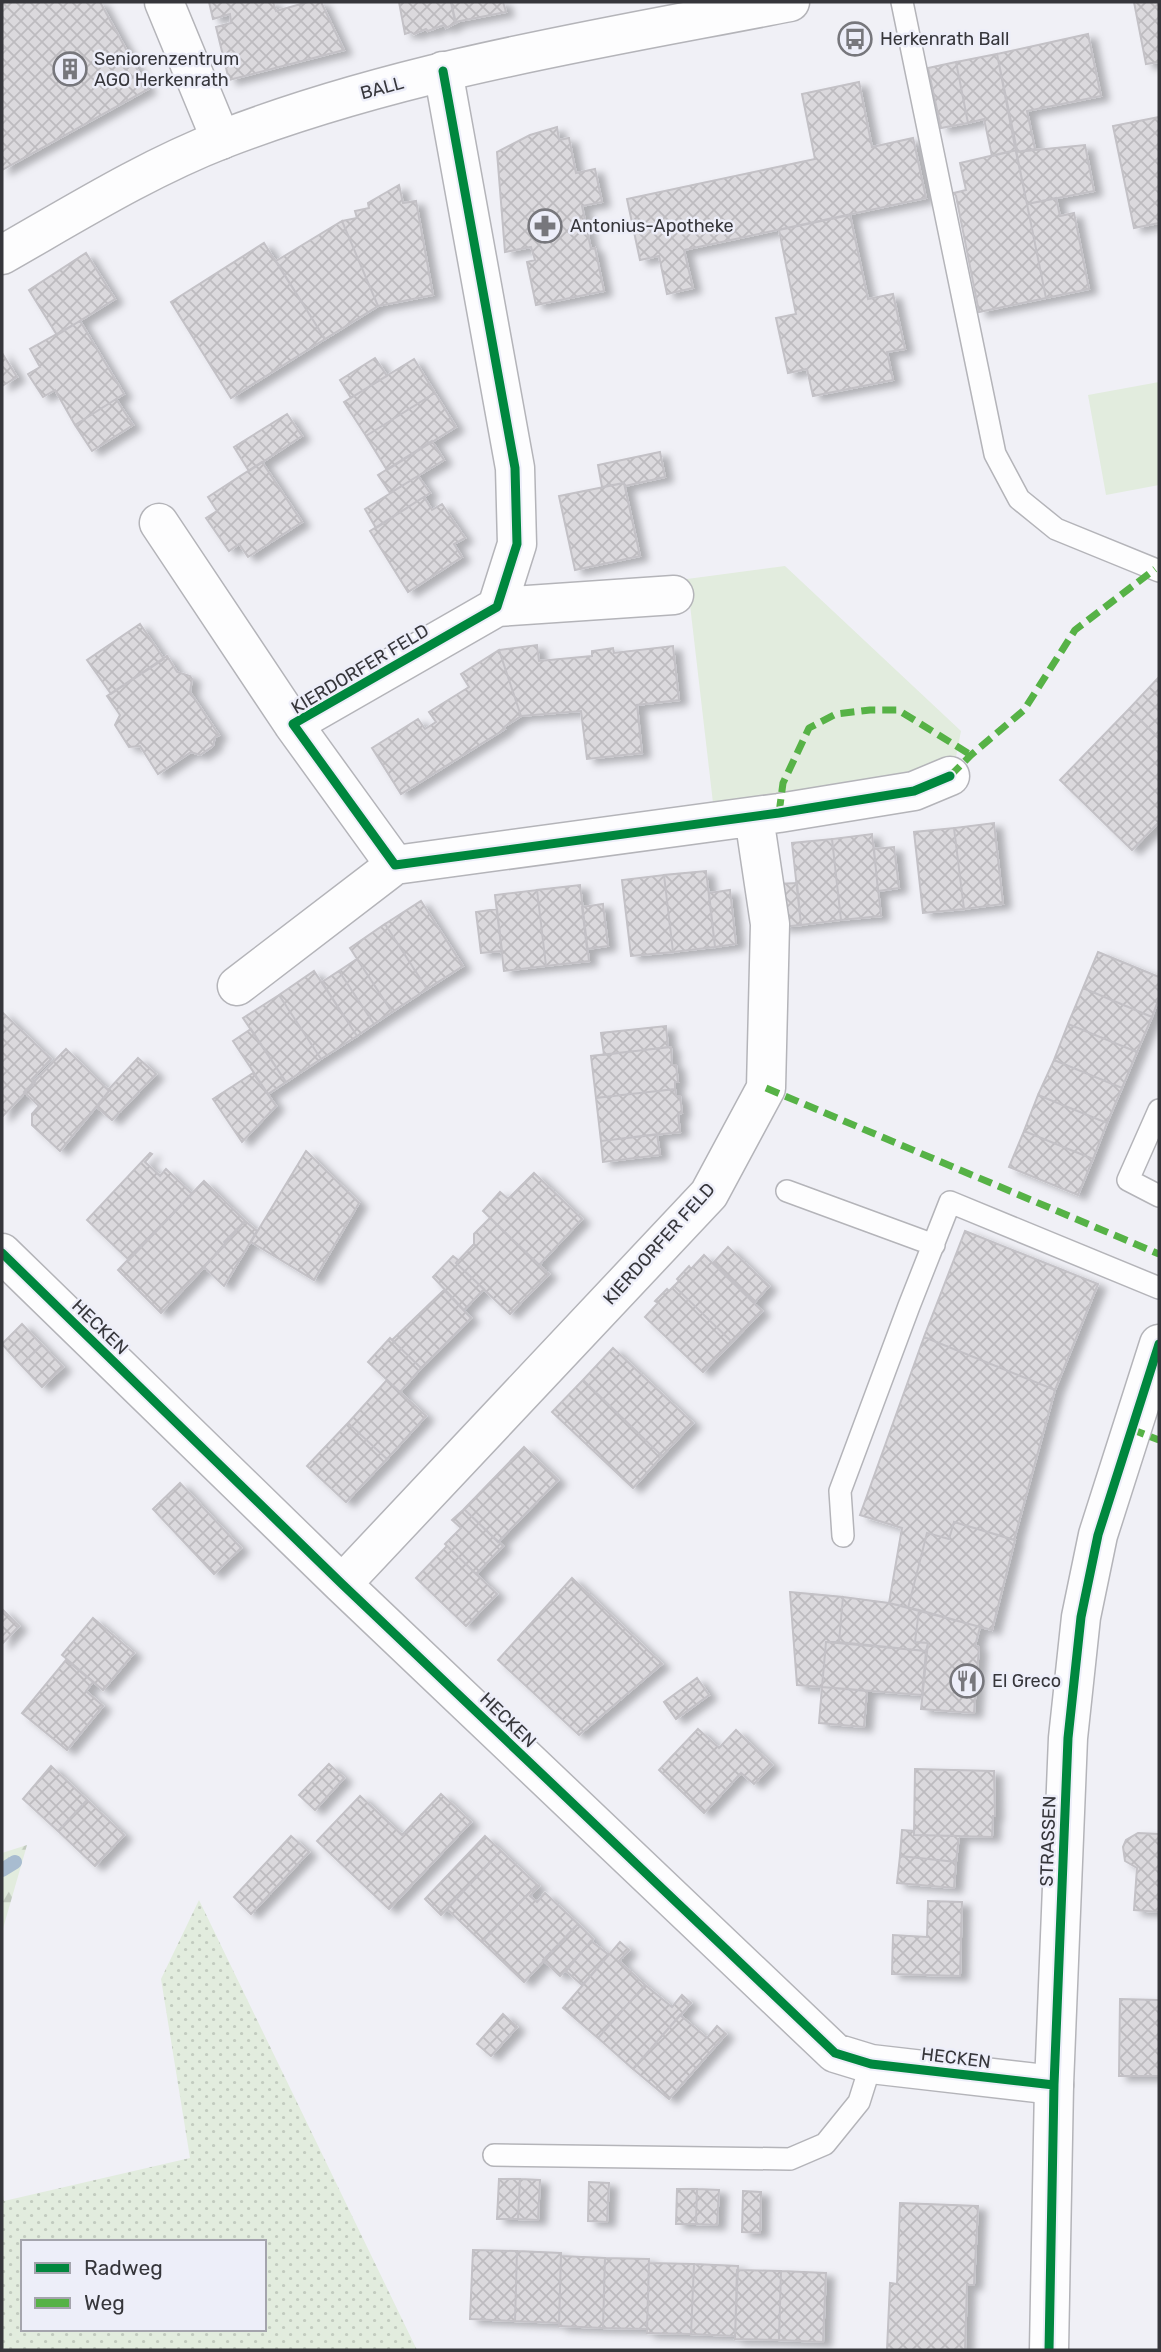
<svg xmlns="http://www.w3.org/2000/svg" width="1161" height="2352" font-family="Rubik,sans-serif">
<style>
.grass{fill:url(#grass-dots);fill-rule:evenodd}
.forest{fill:url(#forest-firs)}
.green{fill:#e2ecde}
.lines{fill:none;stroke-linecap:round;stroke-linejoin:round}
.stream{stroke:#a8bcd0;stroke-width:14}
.building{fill:url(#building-cross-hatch);stroke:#c3c1c6;stroke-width:2;filter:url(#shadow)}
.service-casing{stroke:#b4b4b9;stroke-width:24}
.minor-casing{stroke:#b4b4b9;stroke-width:41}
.secondary-casing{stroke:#b4b4b9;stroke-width:41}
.service{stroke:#fdfdfe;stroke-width:21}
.minor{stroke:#fdfdfe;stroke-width:38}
.secondary{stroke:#fdfdfe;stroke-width:38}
.quiet{stroke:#56b246;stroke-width:7;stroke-dasharray:14 7;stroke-linecap:butt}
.cycleway-casing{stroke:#edeef9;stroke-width:13}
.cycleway{stroke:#00873e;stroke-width:9}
.labels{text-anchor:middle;stroke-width:5;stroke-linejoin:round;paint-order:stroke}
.poi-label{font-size:18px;fill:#36363b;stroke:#edeef9;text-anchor:start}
.street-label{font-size:18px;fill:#36363b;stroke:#edeef9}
</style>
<defs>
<pattern id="grass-dots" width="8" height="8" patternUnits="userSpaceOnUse" patternTransform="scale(1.75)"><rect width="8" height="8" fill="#e2ecde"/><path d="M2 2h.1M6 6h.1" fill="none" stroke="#c2cbbf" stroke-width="1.8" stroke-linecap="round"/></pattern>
<pattern id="forest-firs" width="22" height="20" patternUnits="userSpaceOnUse" patternTransform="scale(1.75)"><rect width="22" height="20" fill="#e2ecde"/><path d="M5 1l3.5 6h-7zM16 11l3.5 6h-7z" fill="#c2cbbf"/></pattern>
<pattern id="building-cross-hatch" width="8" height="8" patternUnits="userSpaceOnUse" patternTransform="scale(1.75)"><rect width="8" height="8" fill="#dbd9dd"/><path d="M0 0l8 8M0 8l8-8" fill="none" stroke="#bdbbbf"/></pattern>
<filter id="shadow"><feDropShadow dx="8" dy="4.5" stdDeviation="3.5" flood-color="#0004"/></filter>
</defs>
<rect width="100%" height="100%" fill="#f0f0f6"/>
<path class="grass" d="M199 1900 417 2350H2V2190L4 2201 190 2158 161 1979ZM23 2242H264V2329H23Z"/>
<path class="forest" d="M27 1845 2 1932V1853Z"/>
<path class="green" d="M1159 382V485L1106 495 1088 395Z
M785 566 961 731 955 762 916 779 713 803 687 579Z"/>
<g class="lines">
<path class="stream" d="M2 1870 15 1862"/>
</g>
<path class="building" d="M2 2H100L148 89 2 170V50L4 48 2 44Z
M209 2H273L276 11 308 2H321L344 50 229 80 216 27 231 23 230 14 213 19Z
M399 2H451L456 23 446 28 444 25 428 31 426 29 414 34 411 32 405 34Z
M451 2H503L506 12 455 22Z
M1134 2H1159V62L1146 64Z
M1088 34 1101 96 1027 111 1035 149 1016 152 997 54Z
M997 54 1017 150 992 156 984 119 968 123 956 62Z
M956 62 968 123 941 128 928 68Z
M859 82 872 147 913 138 926 198 684 250 693 288 667 294 659 256 640 260 627 199 815 159 802 94Z
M1159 117V223L1134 228 1113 126Z
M557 127 559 140 569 138 576 173 595 169 602 202 582 206 591 249 595 248 604 291 536 305 527 262 535 260 531 247 505 252 497 152 530 135Z
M1085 145 1094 191 1027 204 1016 152Z
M1016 150 1046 298 979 312 956 196 954 193 966 190 960 163Z
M399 185 403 203 416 201 433 295 378 306 342 221 357 218 355 211 369 208 368 203Z
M1056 198 1060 216 1074 213 1089 289 1046 298 1027 204Z
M850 215 868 299 893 294 905 349 887 352 893 380 813 396 807 369 788 373 776 318 796 314 779 230Z
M342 221 378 306 325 339 276 261Z
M264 243 325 339 231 398 171 302Z
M86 253 115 299 57 335 29 290Z
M80 321 124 394 75 425 55 390 43 397 28 374 40 367 30 349Z
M2 353 17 377 2 386Z
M375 358 387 376 351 398 340 380Z
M414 359 435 393 366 436 344 402Z
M435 393 456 427 387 470 366 436Z
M116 399 133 425 92 451 75 425Z
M287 414 302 436 249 471 234 447Z
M432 441 444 460 390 493 378 475Z
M660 452 665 477 625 486 624 483 602 487 598 465Z
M262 462 302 522 248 557 239 544 229 551 206 518 217 511 208 497Z
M418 476 430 493 376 528 365 509Z
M624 483 640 556 575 570 559 496Z
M424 497 432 510 442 504 465 538 454 544 462 557 408 592 370 531Z
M140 624 164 659 111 694 87 660Z
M537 645 539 661 592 656V651L613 648 614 653 673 646 679 700 637 705 642 753 587 759 581 711 521 716 499 650Z
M499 650 521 716 504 727 505 729 401 794 372 748 418 719 425 729 436 722 429 712 469 687 461 674Z
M167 656 177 672 190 676 192 679 190 692 219 735 215 737 213 746 200 755 191 752 158 774 140 746 129 747 115 725 120 715 107 696Z
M1159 677V738L1129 709Z
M1129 709 1159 738V822L1132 850 1060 780Z
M994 823 1003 904 964 909 954 828Z
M954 828 964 909 923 913 914 832Z
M872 834 881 916 841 920 832 839Z
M832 839 841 920 801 925 792 843Z
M894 847 899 888 878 891 874 849Z
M706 871 715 947 673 952 664 875Z
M664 875 673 952 631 956 622 880Z
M797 883 801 925 781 927 776 884Z
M580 885 589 961 546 966 537 890Z
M537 890 546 966 504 971 495 895Z
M730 890 736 944 715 947 709 893Z
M421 901 463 966 427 989 385 924Z
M603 904 608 946 587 949 582 907Z
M497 909 502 951 481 953 476 912Z
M385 924 427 989 392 1012 350 948Z
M1098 952 1159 977V998L1152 1017 1083 988Z
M357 959 392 1012 374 1024 339 971Z
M314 971 357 1036 321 1059 279 995Z
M339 971 374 1024 357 1036 322 982Z
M1083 988 1152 1017 1137 1052 1068 1024Z
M279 995 321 1059 286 1082 243 1018Z
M2 1012 51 1059 32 1079 35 1082 2 1117Z
M1068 1024 1137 1052 1122 1088 1054 1060Z
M666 1026 668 1047 604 1055 601 1033Z
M251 1029 286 1082 268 1094 233 1041Z
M671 1047 672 1065H676L678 1082H675V1089L596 1098 591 1056Z
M66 1049 109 1091 60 1151 32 1125V1114L39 1106 24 1092Z
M138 1058 156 1074 112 1120 97 1107 109 1091 108 1090Z
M1054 1060 1122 1088 1107 1123 1038 1095Z
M253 1073 276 1106 242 1142 213 1099Z
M675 1089 676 1096H680L682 1113 678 1114 680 1132 601 1141 596 1098Z
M1038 1095 1107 1123 1093 1159 1024 1131Z
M1024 1131 1093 1159 1078 1195 1009 1167Z
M657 1134 660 1155 603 1162 601 1141Z
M306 1151 359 1203 314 1280 251 1242Z
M150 1153 152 1154 145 1162 160 1176 166 1169 192 1194 129 1260 87 1220Z
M534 1173 582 1219 539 1265 483 1211 500 1192 508 1199Z
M204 1181 245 1221 224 1242 226 1244 161 1313 118 1270Z
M490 1218 549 1274 510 1314 456 1263 474 1244V1234Z
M245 1221 257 1231 224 1286 204 1267Z
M965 1231 1098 1284 1055 1390 924 1337Z
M728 1247 769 1286 755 1302 714 1262Z
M704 1255 762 1311 732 1342 674 1286 679 1281 677 1279 689 1266 691 1269Z
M453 1256 458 1260 456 1263 484 1289 464 1310 433 1277Z
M674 1286 732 1342 703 1372 645 1317 658 1303 655 1301 667 1289 669 1291Z
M444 1290 471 1318 421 1368 392 1340Z
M22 1324 42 1345 21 1365 2 1344Z
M924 1337 1055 1390 1014 1540 954 1522 949 1539 927 1533 908 1608 889 1603 902 1528 860 1515Z
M390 1338 421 1368 400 1392 368 1362Z
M42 1345 63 1367 42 1387 21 1365Z
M613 1348 693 1423 662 1456 583 1380Z
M387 1380 426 1416 387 1459 348 1423Z
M583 1380 662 1456 633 1488 552 1412Z
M348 1423 387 1459 346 1502 307 1466Z
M524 1447 558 1480 498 1542 464 1509Z
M180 1483 241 1548 214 1574 153 1509Z
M464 1509 503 1546 476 1574 445 1544 461 1528 452 1520Z
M954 1522 1015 1540 992 1630 908 1608 927 1533 949 1539Z
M447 1546 497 1594 466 1626 416 1578Z
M572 1578 662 1664 579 1735 498 1660Z
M790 1592 843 1597 839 1642H826L822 1687 797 1685Z
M843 1597 889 1603 919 1610 915 1642 928 1643 926 1651 839 1642Z
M2 1609 19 1626 2 1644Z
M919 1610 980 1627 975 1646 979 1647 974 1713 921 1709 928 1643 915 1642Z
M93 1618 134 1653 103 1690 62 1655Z
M826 1642 926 1651 922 1695 822 1687Z
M66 1660 93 1682 86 1691 103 1706 67 1750 22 1713Z
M697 1678 709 1695 676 1719 664 1702Z
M822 1687 867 1691 864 1727 819 1723Z
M698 1729 719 1748 736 1730 772 1765 754 1784 741 1773 704 1813 659 1770Z
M329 1764 344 1778 315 1810 299 1795Z
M51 1766 87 1800 58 1831 23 1799Z
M915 1769 994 1771 995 1816H993L992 1837 914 1835Z
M441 1794 471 1822 389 1909 317 1841 360 1796 402 1835Z
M87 1800 124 1835 95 1866 58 1831Z
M902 1830 914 1831V1835L959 1836 956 1862 900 1856Z
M1138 1833 1159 1834V1912L1134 1910 1137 1868 1125 1861 1123 1847 1126 1840Z
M291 1836 309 1852 251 1914 234 1897Z
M485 1836 501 1851 441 1915 425 1899Z
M501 1851 537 1885 482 1942 447 1909Z
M900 1856 956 1862 954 1888 897 1883Z
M537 1885 539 1886 530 1896 537 1902 545 1893 578 1924 524 1982 482 1942Z
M928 1901 962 1902 960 1976 892 1974 893 1935 927 1937Z
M578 1924 593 1939 560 1976 543 1960Z
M591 1941 609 1955 582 1985 566 1971Z
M620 1942 629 1950 619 1961 645 1985 598 2038 563 2008Z
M645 1985 672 2007 682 1995 691 2003 633 2069 598 2038Z
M1120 1999 1159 2000V2076H1119Z
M503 2014 517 2027 491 2056 477 2044Z
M680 2015 707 2038 717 2026 726 2034 669 2099 633 2069Z
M499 2179H520L518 2219H497Z
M520 2179 540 2180 538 2220 518 2219Z
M589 2182 609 2183 607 2222 588 2221Z
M677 2189H697L696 2224H676Z
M697 2189 719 2190 717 2225 696 2224Z
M743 2191 761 2192 760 2233 742 2232Z
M900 2203 978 2206 974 2285H967L965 2350H887L890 2283 897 2284Z
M473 2250 517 2251 515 2321 470 2319Z
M517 2251 561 2253 559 2323 515 2321Z
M561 2256 605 2258 603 2328 559 2326Z
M605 2258 649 2259 647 2329 603 2328Z
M649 2263 694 2264 691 2334 647 2333Z
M694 2264 738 2266 735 2336 691 2334Z
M737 2270 781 2271 779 2340 735 2339Z
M781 2271 826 2273 823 2342 779 2340Z"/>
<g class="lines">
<defs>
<path id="service" d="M902 2 995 454 1019 499 1056 529 1159 571
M1159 1110 1128 1180 1159 1196
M787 1191 934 1245
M843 1536 840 1491 909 1306 950 1202 1159 1288
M494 2155 790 2159 825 2144 859 2102 871 2064"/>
<path id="minor" d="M164 2 221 140
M443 71 515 468 517 544 497 607 293 724 395 865 779 813 914 791 950 776
M159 523 293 724
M497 607 674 595
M237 986 395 865
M2 1253 342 1584 835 2053 871 2064 1054 2085
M342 1584 709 1194 766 1088 770 924 754 817"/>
<path id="secondary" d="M2 255C74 214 146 169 223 139 405 69 600 39 790 2
M1049 2350 1054 2085 1068 1738 1081 1617 1098 1535 1159 1344"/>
</defs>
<use href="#service" class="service-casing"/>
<use href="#minor" class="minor-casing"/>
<use href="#secondary" class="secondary-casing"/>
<use href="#service" class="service"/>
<use href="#minor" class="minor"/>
<use href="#secondary" class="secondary"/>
<path class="quiet" d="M950 776 971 755 1024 710 1075 630 1155 569
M779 813 783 783 809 728 836 714 870 710H898L971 755
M766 1088 1159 1254
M1131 1429 1159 1440"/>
<defs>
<path id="cycleway" d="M443 71 515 468 517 544 497 607 293 724 395 865 779 813 914 791 950 776
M2 1253 342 1584 835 2053 871 2064 1054 2085
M1049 2350 1054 2085 1068 1738 1081 1617 1098 1535 1159 1344"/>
</defs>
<use href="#cycleway" class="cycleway-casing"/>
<use href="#cycleway" class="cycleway"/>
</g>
<defs>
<symbol id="bus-ring" viewBox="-11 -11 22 22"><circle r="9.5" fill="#edeef9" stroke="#77777c" stroke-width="1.5"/><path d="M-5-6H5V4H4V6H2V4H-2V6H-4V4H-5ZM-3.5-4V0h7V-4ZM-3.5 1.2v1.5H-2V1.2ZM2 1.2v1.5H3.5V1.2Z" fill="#77777c"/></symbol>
<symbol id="building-ring" viewBox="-11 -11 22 22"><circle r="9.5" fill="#edeef9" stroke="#77777c" stroke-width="1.5"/><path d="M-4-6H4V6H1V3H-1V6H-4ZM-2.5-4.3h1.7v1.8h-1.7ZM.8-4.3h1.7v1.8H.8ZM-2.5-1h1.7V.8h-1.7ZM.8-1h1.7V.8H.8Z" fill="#77777c"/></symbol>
<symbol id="pharmacy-ring" viewBox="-11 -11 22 22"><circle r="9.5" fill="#edeef9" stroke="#77777c" stroke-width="1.5"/><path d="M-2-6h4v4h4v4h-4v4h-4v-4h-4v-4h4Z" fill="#77777c"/></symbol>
<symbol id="restaurant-ring" viewBox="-11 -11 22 22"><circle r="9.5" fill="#edeef9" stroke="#77777c" stroke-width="1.5"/><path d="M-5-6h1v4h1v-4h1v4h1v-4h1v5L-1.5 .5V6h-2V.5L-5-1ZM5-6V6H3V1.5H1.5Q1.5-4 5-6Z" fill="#77777c"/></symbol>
</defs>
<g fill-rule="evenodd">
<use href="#bus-ring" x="836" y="20" width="38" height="38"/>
<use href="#building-ring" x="51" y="50" width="38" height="38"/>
<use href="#pharmacy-ring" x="526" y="207" width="38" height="38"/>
<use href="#restaurant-ring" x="948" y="1662" width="38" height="38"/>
</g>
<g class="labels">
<g class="poi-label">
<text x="880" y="45">Herkenrath Ball</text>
<text x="94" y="65">Seniorenzentrum<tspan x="94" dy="21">AGO Herkenrath</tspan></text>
<text x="570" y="232">Antonius-Apotheke</text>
<text x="992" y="1687">El Greco</text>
</g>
<g class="street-label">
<text transform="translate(382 88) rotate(-15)" y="6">BALL</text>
<text transform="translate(360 669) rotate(-31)" y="6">KIERDORFER FELD</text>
<text transform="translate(659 1244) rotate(-48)" y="6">KIERDORFER FELD</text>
<text transform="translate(100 1327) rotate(44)" y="6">HECKEN</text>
<text transform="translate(508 1720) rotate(44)" y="6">HECKEN</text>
<text transform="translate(1048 1841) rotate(-88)" y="6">STRASSEN</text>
<text transform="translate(956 2058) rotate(7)" y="6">HECKEN</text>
</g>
</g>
<rect width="1161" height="2352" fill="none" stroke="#36363b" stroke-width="7"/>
<rect x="21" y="2240" width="245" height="91" fill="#edeef9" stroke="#a4a4ad" stroke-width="2"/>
<rect x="35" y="2263" width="35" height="10" fill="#00873e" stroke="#a4a4ad" stroke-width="2"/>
<text x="84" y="2275" font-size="21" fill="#36363b">Radweg</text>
<rect x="35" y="2298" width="35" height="10" fill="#56b246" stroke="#a4a4ad" stroke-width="2"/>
<text x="84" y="2310" font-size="21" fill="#36363b">Weg</text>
</svg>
